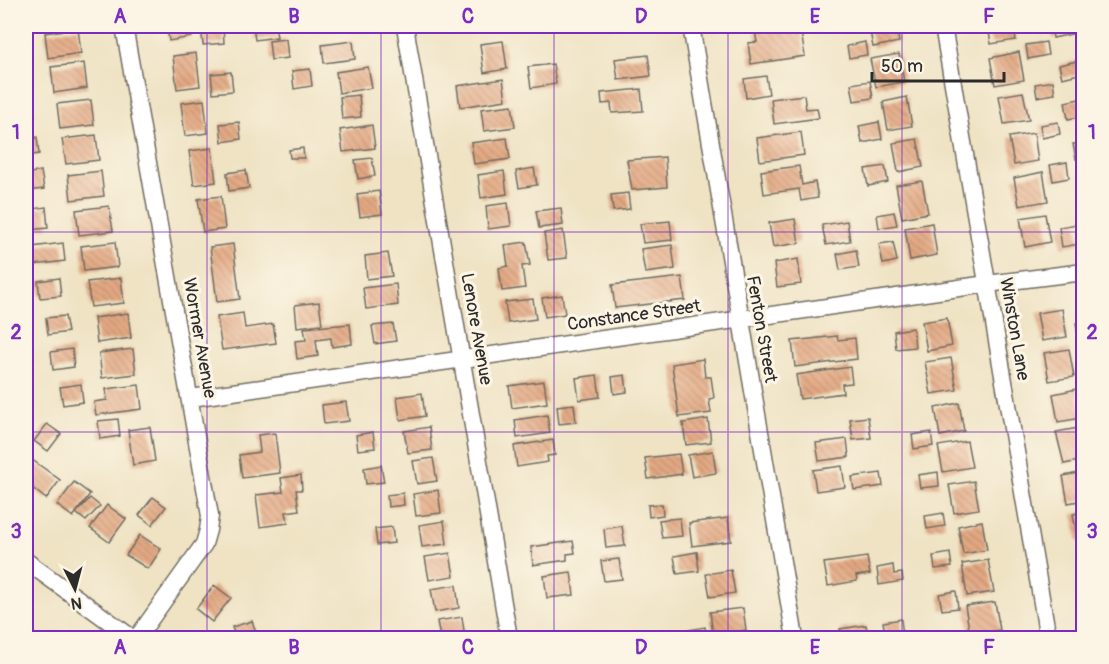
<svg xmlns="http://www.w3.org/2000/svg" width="1109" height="664" font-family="Pangolin,sans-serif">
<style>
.building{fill:url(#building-back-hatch)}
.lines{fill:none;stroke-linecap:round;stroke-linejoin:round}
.street-casing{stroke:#706b61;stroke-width:19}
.street{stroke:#fff;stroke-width:16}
.grid{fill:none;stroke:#7b2cbf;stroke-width:1.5;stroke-opacity:0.55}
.labels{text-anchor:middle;stroke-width:6;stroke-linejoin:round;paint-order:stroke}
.street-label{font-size:18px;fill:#2b2b2b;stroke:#fcf5e5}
.neatline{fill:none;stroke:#7b2cbf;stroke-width:2}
.grid-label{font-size:20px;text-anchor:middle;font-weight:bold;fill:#7b2cbf}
</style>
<defs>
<pattern id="building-back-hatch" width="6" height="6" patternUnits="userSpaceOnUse" patternTransform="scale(1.5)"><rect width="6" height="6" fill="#e4a983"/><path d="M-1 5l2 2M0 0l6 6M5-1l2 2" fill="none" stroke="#b98a6b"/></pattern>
</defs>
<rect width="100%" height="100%" fill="#fcf5e5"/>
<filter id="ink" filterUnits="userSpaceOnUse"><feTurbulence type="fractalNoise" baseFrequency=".0167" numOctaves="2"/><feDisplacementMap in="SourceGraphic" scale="12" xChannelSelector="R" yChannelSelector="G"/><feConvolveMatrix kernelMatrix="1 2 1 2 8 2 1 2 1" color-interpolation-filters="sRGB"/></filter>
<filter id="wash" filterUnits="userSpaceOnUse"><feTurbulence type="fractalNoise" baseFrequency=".008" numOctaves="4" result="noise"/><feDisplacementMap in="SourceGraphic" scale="24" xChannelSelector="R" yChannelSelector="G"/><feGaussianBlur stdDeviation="1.35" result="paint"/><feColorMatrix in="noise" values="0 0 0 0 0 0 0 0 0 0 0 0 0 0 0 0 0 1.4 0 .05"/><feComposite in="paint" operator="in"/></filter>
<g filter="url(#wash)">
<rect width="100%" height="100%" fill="#efe3c4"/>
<g id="blocks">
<path class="building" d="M167 26H191L192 37 169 41Z
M201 26H223L224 43 203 45Z
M253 26H275L277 37 255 40Z
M754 26H800L805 56 751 64 748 43 757 42Z
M869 26H896L899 42 873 47Z
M988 26H1013L1016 40 991 44Z
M1051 26H1071L1072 34 1053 38Z
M78 28 81 53 48 58 45 33Z
M286 39 288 58 271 60 269 41Z
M353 41 355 59 324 63 322 45Z
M503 41 507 69 484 73 480 44Z
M865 42 867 55 849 58 847 46Z
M1046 42 1048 55 1028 59 1026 45Z
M1019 52 1024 80 995 85 990 58Z
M196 53 200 86 177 89 173 56Z
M899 54 904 82 876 87 870 59Z
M648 55 651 76 618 80 615 59Z
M1077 61 1079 74 1062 78 1059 65Z
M84 63 87 88 54 93 51 67Z
M26 64H30L32 78 26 79Z
M553 64 556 84 531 88 528 67Z
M368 67 372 88 339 93 336 72Z
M310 69 312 86 294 89 292 71Z
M231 72 233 91 213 93 211 74Z
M766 76 769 94 746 98 744 79Z
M503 79 506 100 460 107 457 86Z
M870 81 873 98 854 101 851 84Z
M1053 81 1055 94 1037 97 1035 84Z
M641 89 643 111 612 113 611 103 602 104 601 93Z
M1023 92 1029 120 1004 124 999 96Z
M359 95 361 117 342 119 340 97Z
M804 95 806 109 817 108 819 118 774 124 771 99Z
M907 97 912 126 888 130 883 102Z
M1084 98V116L1068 119 1065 102Z
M32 100 34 117 26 119V101Z
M91 100 94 125 60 129 57 104Z
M204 100 208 133 185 136 181 103Z
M512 105 515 127 484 131 481 109Z
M239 122 241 139 222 142 220 124Z
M879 122 882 139 862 143 859 126Z
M1058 122 1060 134 1042 138 1040 125Z
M372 125 375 148 343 152 340 130Z
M801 132 804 155 760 161 757 138Z
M1034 133 1038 161 1014 165 1009 137Z
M96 135 99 160 66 164 62 139Z
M37 137 39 154 26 156V138Z
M507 138 510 159 474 164 471 143Z
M917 139 923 167 898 172 893 143Z
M1084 143V157L1076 159 1073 144Z
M212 148 216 182 194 185 189 151Z
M303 148 304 158H290L289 150Z
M665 157 667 187 632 190 627 160Z
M372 158 375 176 358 179 355 160Z
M1067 162 1069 178 1053 181 1050 165Z
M799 166 802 185 815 182 818 198 801 201 799 189 764 194 761 171Z
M885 166 888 182 868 186 865 169Z
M534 168 537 185 519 188 516 171Z
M246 170 249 188 229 191 227 173Z
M41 171 44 189 26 191V174Z
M101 171 104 196 71 200 68 175Z
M504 171 507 194 481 198 478 175Z
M1043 172 1048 201 1019 206 1014 178Z
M922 181 928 213 902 218 896 185Z
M379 191 382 214 360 217 357 194Z
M628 193 630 209 613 211 611 195Z
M221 196 225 229 203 232 198 199Z
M508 203 511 226 488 229 486 206Z
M109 206 113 231 79 235 76 210Z
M46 207 48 228 28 230 26 210Z
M561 208 563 225 539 228 536 211Z
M894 212 897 225 879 228 877 215Z
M1045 214 1050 242 1025 247 1020 218Z
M795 219 799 243 773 247 769 223Z
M670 221 672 240 643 243 640 224Z
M847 221 850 241 826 245 822 225Z
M932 223 937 255 910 260 905 228Z
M1077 224 1080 244 1062 247 1059 227Z
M563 230 567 258 548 260 544 233Z
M115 242 118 267 84 271 81 246Z
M526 242 530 265 522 266 525 288 502 291 499 268 508 266 505 245Z
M893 242 897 261 883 264 879 244Z
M63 243 65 261 34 265 32 247Z
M233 244 240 299 217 302 210 247Z
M672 245 675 269 645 273 641 249Z
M856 250 859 267 840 270 837 254Z
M388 253 392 276 367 279 365 256Z
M798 259 801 284 777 287 774 263Z
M682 277 685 300 615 308 612 285Z
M59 278 61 296 40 298 38 281Z
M121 278 124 303 91 307 87 282Z
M396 284 398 305 366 309 363 288Z
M562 295 565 314 545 317 542 298Z
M533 299 536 319 508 323 505 302Z
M319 302 322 324 297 327 295 305Z
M1062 309 1067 337 1042 341 1037 313Z
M128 313 131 338 97 343 94 318Z
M243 313 245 328 273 324 276 343 222 350 217 317Z
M65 316 68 332 48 335 46 318Z
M947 318 952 346 927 351 922 322Z
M1084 321V340L1079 341 1076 323Z
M350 324 352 344 332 347 331 338 316 340 318 356 297 359 295 341 306 340 304 328Z
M393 324 396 341 375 344 372 326Z
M913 328 915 347 896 349 894 331Z
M837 336 838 340 855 338 857 359 795 367 792 341Z
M72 349 74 367 53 370 51 352Z
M133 349 136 374 102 378 99 353Z
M1069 349 1074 377 1049 381 1044 353Z
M951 358 957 390 931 394 925 362Z
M703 359 705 377H711L714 398 709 399 711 413 679 417 672 364Z
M850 367 852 383 842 384 843 393 800 399 796 375Z
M597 375 600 397 579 400 576 378Z
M625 375 627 392 614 394 612 377Z
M544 381 547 403 512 408 509 386Z
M81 384 83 402 63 405 60 387Z
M139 385 142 409 96 415 94 402 107 400 106 389Z
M1077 389 1082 418 1058 422 1053 394Z
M422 393 425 416 400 420 397 397Z
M346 402 349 421 324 424 322 405Z
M959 403 964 431 940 436 935 408Z
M574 404 576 422 559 424 557 406Z
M547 415 550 433 517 438 515 420Z
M868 417 871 438 853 440 850 419Z
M118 419 120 436 100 439 98 421Z
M708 419 711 442 686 445 683 423Z
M47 424 61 434 48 451 34 441Z
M150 427 155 461 133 465 128 430Z
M429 427 432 450 408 453 404 431Z
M1084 427V460L1064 464 1056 432Z
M373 432 375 448 358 450 356 435Z
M931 432 933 446 914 449 912 435Z
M275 433 280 473 242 478 239 455 260 452 258 435Z
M847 439 849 457 819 461 816 443Z
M553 440 555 455 547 456 548 462 517 467 514 446Z
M967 441 972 467 943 472 938 446Z
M713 451 716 473 692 477 688 455Z
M679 454 682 474 648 479 645 458Z
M433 458 437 481 417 484 413 461Z
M31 459 60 480 46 499 26 483V466Z
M381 465 384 482 366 484 364 468Z
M842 466 845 487 816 491 813 470Z
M938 472 939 486 920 488 918 475Z
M1084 472V500L1068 503 1063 476Z
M881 473 883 486 854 490 852 477Z
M301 475 302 490H296L299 510 286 512 288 523 260 527 256 495 283 492 281 478Z
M974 481 979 509 954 513 949 485Z
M74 482 90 494 73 517 57 505Z
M438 490 441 513 416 516 413 494Z
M403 493 404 505 388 507 387 495Z
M153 497 166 507 152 525 139 515Z
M90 498 100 506 86 521 76 513Z
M662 504 663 515 649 517 648 505Z
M107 505 126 519 109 542 90 528Z
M1084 512V541L1078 542 1073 514Z
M943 513 945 526 927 529 925 516Z
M680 518 682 536 662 538 659 520Z
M728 518 731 541 692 546 689 523Z
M444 521 447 544 422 547 419 525Z
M982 521 987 550 963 554 958 526Z
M622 526 625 546 606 548 604 529Z
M392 527 394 543 377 545 375 529Z
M140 535 161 549 148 569 126 555Z
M573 541 575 553 567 554V560L533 565 531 547Z
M697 552 699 571 677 574 674 556Z
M450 553 454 576 429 580 425 557Z
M950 553 952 567 935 569 933 556Z
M867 557 870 574 856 576 857 581 828 586 824 563Z
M619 559 622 579 604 581 601 561Z
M988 560 994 592 967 596 962 564Z
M893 565 894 574 902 573 903 581 879 585 877 568Z
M731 570 735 593 710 597 706 574Z
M571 572 574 595 547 598 544 576Z
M214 585 231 598 212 622 196 609Z
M456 585 459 608 435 612 431 589Z
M956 591 958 608 942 610 939 594Z
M995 602 1000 630 970 635 965 606Z
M743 608 746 630 713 635 710 612Z
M462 617 465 638H440L437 621Z
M901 619 903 637 886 638 883 622Z
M252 621 258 638H236L232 627Z
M866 625 868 638H841L840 629Z
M705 627 707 638H689L688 630Z"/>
</g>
</g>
<g filter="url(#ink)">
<use href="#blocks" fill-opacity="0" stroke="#706b61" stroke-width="1.5"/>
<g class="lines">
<defs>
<path id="street" d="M124 26 210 516 208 530 204 544 137 638
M405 26 509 638
M691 26 795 638
M943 26 1048 638
M191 398 987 284 1084 272
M26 561 132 638"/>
</defs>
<use href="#street" class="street-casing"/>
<use href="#street" class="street"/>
</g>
</g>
<path class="grid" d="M207 26V638M381 26V638M554 26V638M728 26V638M902 26V638M26 232H1084M26 432H1084"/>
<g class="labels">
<g class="street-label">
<text transform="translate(634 315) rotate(-8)" y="6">Constance Street</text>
<text transform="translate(477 329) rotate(80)" y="6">Lenore Avenue</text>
<text transform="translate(762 329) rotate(80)" y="6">Fenton Street</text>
<text transform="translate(1015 329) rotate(80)" y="6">Winston Lane</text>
<text transform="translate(200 338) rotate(80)" y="6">Wormer Avenue</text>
</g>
</g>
<rect width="1109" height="664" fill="none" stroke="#fcf5e5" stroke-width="66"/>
<g transform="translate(75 589) rotate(174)" stroke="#fcf5e5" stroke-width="4.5" paint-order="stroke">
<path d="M0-4.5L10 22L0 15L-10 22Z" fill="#2b2b2b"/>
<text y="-9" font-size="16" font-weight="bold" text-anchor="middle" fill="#2b2b2b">N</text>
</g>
<path d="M872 72v9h132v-9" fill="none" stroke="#2b2b2b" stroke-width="3"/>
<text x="881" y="72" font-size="18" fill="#2b2b2b" stroke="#fcf5e5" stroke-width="4.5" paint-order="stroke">50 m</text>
<rect x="33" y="33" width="1043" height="598" class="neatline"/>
<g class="grid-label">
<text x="120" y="23">A</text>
<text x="294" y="23">B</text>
<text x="468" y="23">C</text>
<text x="641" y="23">D</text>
<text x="815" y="23">E</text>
<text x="989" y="23">F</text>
<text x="16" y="139">1</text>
<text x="1092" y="139">1</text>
<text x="16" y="339">2</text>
<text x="1092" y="339">2</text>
<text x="16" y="538">3</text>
<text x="1092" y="538">3</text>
<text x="120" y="654">A</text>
<text x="294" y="654">B</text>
<text x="468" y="654">C</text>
<text x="641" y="654">D</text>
<text x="815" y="654">E</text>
<text x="989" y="654">F</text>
</g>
</svg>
